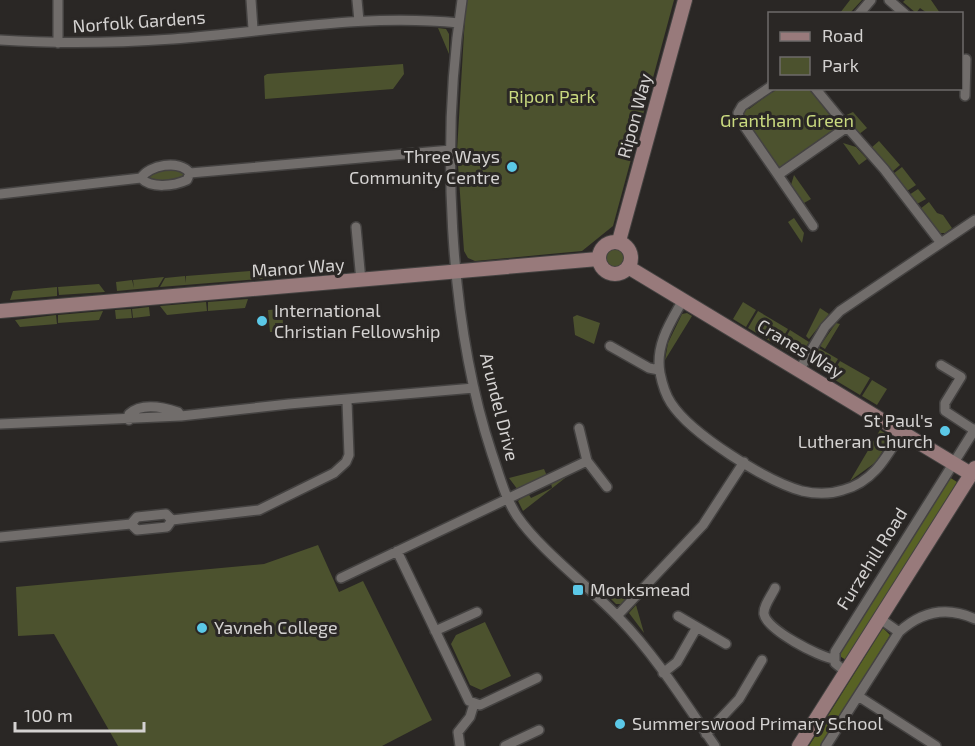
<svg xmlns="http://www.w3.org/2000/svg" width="975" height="746" font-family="'Exo 2',sans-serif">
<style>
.green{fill:#4c522e}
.forest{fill:#586224}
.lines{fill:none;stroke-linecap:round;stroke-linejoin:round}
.street-casing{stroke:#444241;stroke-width:12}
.secondary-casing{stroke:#444241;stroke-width:16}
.street{stroke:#716d6b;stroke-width:9}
.secondary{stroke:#987a7b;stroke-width:14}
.poi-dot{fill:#5bc8e7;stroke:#2a2725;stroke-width:2}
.labels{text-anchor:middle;stroke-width:6;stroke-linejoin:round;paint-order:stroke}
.street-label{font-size:18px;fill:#d4d2d1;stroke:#2a2725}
.park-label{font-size:18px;fill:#c9d97f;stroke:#2a2725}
.poi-label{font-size:18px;fill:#d4d2d1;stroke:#2a2725;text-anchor:start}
</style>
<rect width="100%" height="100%" fill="#2a2725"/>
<path class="green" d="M466 0H674L613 226 582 251 475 261 468 258 464 251 457 151Z
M850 0H862L850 13H840Z
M905 0H931L940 13H927L920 8 916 13 903 2Z
M438 28 446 29 449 34V54Z
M403 64 404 74 393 89 265 99 264 76 267 74Z
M778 89H810L837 125 834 133 831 131 813 144V148H807L783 168 776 166 757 141 758 137 743 118 745 108 749 109 765 97 767 92 771 93Z
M853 112 867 128 858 135 842 117Z
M879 141 900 165 892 172 871 148Z
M843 143 856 147 867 159 859 165Z
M902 167 916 185 907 191 893 174Z
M180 169 184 174 179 180 152 183 147 177 151 171Z
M794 175 811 199 804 203 791 185Z
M918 189 926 199 917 204 909 195Z
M929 202 937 213 943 215 952 228 945 233H937L920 209Z
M794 218 804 233 802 243 788 222Z
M602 259a12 12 0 1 1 24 0a12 12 0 1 1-24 0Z
M276 265 277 277 260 279 252 271 272 269Z
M250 271 258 279 160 287 165 278 185 276 186 283V276Z
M164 277 158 287 117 291 116 282 132 280 134 288 133 280Z
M99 284 105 292 59 295 58 287Z
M57 287V296L10 300 13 291Z
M248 299 245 308 208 311V302Z
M206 302 207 311 167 315 160 306Z
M743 302 756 310 746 327 733 319Z
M149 307 150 316 133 318 132 309Z
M820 308 829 314 809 339 806 336Z
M131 309 132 318 116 319 115 310Z
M282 309 283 324 275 323 278 332H270L268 310Z
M103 311 99 320 58 323V315Z
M758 311 788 329 778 346 748 328Z
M687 313 692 316 665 360 668 343 682 314Z
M56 315 57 324 20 327 15 320Z
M577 315 600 323 594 344 575 335 573 317Z
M836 323 840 324 825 349 820 346Z
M790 330 809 342 799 358 780 347Z
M819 348 838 359 828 375 810 364Z
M840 361 870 378 860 395 830 377Z
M872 380 887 389 877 405 862 396Z
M880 430 891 437 876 462 850 481Z
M544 469 547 476 518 490 509 478Z
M568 474 569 475 523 511 518 501 528 493 531 498 552 488 551 483Z
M318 545 339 592 363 581 432 720 382 746H118L54 634 18 636 16 587 264 564Z
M600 588V587L628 596 621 604H616Z
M636 605 644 633 629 613Z
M485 622 511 676 481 690 470 685 451 644 456 635Z"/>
<path class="forest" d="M949 477 957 482 846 660 838 655Z
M883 628 890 635 822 746H809Z"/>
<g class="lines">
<defs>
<path id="street" d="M58 0V43
M251 0 253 29
M357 0 359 21
M462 0C441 138 448 321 492 454 499 474 505 498 517 516 541 551 590 587 620 619 656 656 685 703 715 746
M889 0 905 14
M859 14 871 0
M0 40C58 44 115 43 173 39 269 32 362 13 459 23
M770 87 742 106 738 113 740 120 778 175 847 127 884 169 941 243
M815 88 847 127
M965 96 966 59
M190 173 187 180C174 186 151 189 141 178 149 165 179 159 190 173L451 150
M778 175 813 226
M0 194 141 178
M356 227 361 281
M683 300C670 323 655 345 660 373 662 383 665 394 671 403 691 434 766 481 802 491 815 494 831 494 843 490 874 482 887 456 903 430
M610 346 649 368 659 370
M941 365 961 377 945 403V411L974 430
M800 369 825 327 840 311 975 220
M129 420V414C142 402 163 407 178 412L181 416
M0 424 181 416 289 404 474 388
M587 461 607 487
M131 524 137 517 166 514 172 520
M0 537 131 524 137 530 167 527 172 520 259 510 334 473 346 462 349 455 347 401
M397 551 469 701 480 705 537 678
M341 578 587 461 579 428
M775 588C772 595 763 606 764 614 767 630 819 657 834 659
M617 616 703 525 744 462
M678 616 726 644
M879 618 899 632
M435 631 477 612
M846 672 835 663V652L975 429
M663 673 677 662 697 627
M858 696 936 746
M706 734 739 699 762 660
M460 746 458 732 470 717 474 704
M505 746 539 730
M826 746 899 632C922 611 947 606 975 619"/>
<path id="secondary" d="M619 241 685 0
M599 258a16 16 0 1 1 32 0a16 16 0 1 1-32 0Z
M628 267 971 474
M0 311 598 259
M799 746 975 468"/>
</defs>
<use href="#street" class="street-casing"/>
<use href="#secondary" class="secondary-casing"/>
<use href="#street" class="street"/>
<use href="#secondary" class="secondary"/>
</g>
<g class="poi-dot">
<circle cx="512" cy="167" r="6"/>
<circle cx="262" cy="321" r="6"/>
<circle cx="945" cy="431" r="6"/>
<rect x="572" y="584" width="12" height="12" rx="3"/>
<circle cx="202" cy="628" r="6"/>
<circle cx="620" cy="724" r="6"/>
</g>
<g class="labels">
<g class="street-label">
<text transform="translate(139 22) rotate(-4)" y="6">Norfolk Gardens</text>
<text transform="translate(635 116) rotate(-75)" y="6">Ripon Way</text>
<text transform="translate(298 268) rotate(-4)" y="6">Manor Way</text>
<text transform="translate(800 349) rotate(31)" y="6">Cranes Way</text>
<text transform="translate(499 407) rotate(76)" y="6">Arundel Drive</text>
<text transform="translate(872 559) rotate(-58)" y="6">Furzehill Road</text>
</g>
<g class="park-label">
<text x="552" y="103">Ripon Park</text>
<text x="787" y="127">Grantham Green</text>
</g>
<g class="poi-label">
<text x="500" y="163" text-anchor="end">Three Ways<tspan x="500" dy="21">Community Centre</tspan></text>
<text x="274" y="317">International<tspan x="274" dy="21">Christian Fellowship</tspan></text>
<text x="933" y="427" text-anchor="end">St Paul's<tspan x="933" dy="21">Lutheran Church</tspan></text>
<text x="590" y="596">Monksmead</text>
<text x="214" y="634">Yavneh College</text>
<text x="632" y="730">Summerswood Primary School</text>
</g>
</g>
<rect x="768" y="12" width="195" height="78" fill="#2a2725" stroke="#6e6b6a" stroke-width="1.5"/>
<rect x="780" y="32" width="30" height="9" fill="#987a7b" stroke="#6e6b6a" stroke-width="1.5"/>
<text x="822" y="42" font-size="18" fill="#d4d2d1">Road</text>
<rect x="780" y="57" width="30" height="18" fill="#4c522e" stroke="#6e6b6a" stroke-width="1.5"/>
<text x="822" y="72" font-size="18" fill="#d4d2d1">Park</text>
<path d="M15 722v9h129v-9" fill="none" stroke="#d4d2d1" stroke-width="3"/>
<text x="24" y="722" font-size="18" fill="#d4d2d1" stroke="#2a2725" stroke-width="4.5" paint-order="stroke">100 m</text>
</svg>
